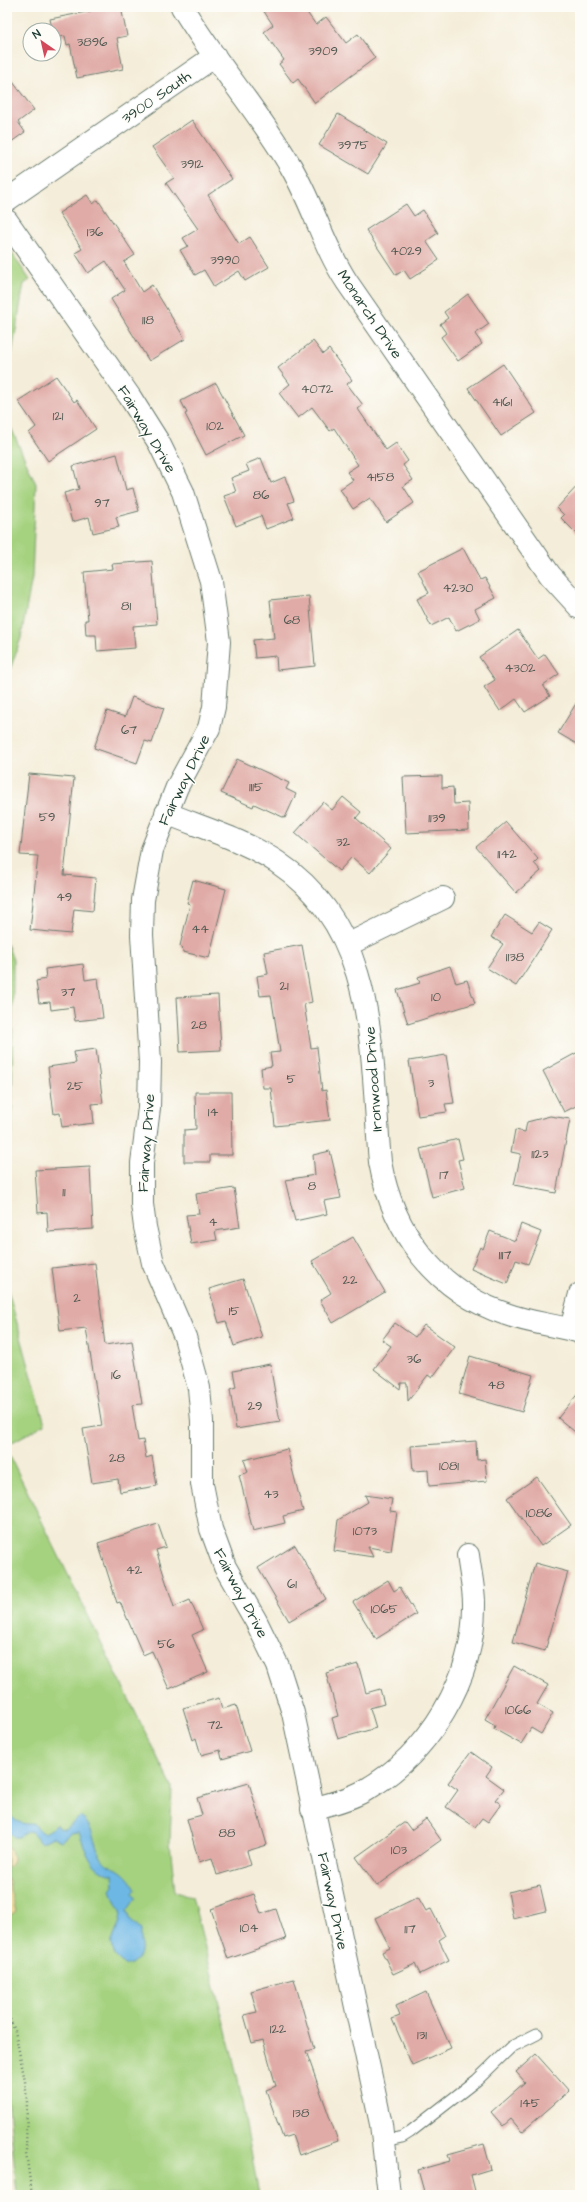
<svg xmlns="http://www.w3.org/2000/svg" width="587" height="2202" font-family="'Architects Daughter',sans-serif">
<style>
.green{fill:#a5d27f;stroke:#62885a}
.sand{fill:#eeda9e;stroke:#868c69}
.water{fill:#6db7e5;stroke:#467a8c}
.building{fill:#e0aaa6}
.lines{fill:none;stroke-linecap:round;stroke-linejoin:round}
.service-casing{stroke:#6a7b6e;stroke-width:13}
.minor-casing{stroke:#6a7b6e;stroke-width:24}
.path{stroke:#6a7b6e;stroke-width:2.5;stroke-dasharray:1 3;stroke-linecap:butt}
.service{stroke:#fff;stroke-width:11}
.minor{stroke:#fff;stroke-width:22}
.labels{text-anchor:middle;stroke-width:3;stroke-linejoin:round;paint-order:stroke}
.number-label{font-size:13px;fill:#4f5850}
.street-label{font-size:15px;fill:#1f3d34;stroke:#fdfcf7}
</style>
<rect width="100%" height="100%" fill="#fdfcf7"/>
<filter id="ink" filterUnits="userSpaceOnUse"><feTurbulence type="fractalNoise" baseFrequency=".025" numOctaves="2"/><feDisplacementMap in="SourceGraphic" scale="8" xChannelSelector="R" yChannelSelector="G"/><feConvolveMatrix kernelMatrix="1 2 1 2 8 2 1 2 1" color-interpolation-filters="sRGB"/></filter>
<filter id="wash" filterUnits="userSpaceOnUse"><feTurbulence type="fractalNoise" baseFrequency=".012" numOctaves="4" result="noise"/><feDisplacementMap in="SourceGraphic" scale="16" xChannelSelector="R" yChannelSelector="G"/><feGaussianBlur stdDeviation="0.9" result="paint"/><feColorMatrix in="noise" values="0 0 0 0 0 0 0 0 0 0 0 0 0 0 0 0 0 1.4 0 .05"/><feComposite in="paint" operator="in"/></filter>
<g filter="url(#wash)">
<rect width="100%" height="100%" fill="#f4edd9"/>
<path class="green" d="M7 246 30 280 24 284 7 381Z
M7 419 36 484 32 577 21 638 7 678Z
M7 944 13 960 12 1134 7 1147Z
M7 1287 45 1424 7 1445Z
M7 1450 172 1787 170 1843 175 1892 192 1896 237 2075 259 2195H17L7 2085Z"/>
<path class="sand" d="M7 1846C14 1854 16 1861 7 1869Z
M7 1878 10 1883V1890L16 1911 7 1918Z"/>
<path class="water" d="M7 1809C12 1821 21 1825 34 1824L43 1833 47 1832 57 1824 59 1828 65 1829 80 1817C94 1824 93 1844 101 1857 106 1865 109 1865 117 1869 125 1873 132 1882 136 1890L133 1894 136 1898 127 1911 131 1920 141 1929V1948L138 1959 130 1966 124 1965 115 1956 111 1944 120 1921 121 1911 117 1906 111 1890 114 1886 113 1875C89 1869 87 1853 79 1832L71 1833 61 1841 53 1837 41 1843 32 1832 28 1831 19 1837H14L7 1830Z"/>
<g id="blocks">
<path class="building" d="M90 7H121L127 36 117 38 123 69 77 78 70 44 67 45 65 36 54 38 50 19 91 11Z
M261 7H303L316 25 326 17 346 43 358 34 375 58 315 103 298 79 293 83 279 64 284 60 264 32 273 25Z
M7 74 34 110 18 122 25 132 7 145Z
M338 114 387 144 368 174 319 145Z
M192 120 232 179 208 195 239 244 250 237 269 267 245 281 239 271 214 287 204 270 195 275 180 250 188 246 183 238 198 229 166 183 174 178 152 147Z
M87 195 93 204 98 200 135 255 124 262 142 292 152 285 185 339 149 361 111 299 125 290 106 261 88 273 75 253 82 249 59 213Z
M406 204 414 216 423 210 438 233 426 241 439 260 410 279 404 270 396 275 366 230Z
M468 294 489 324 475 334 482 344 458 361 441 337 446 333 440 324 448 318 444 312Z
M313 341 323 354 329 349 352 380 347 384 363 405 358 409 386 450 396 443 408 461 403 465 413 480 403 486 414 503 386 522 370 498 353 509 340 489 353 480 347 472 358 465 334 428 330 431 312 407 298 418 279 393 290 384 278 368Z
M503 364 536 413 501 436 468 388Z
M56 376 74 402 77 400 96 429 48 461 29 433 36 427 18 401Z
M216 383 244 435 206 455 185 414 187 413 181 401Z
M117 454 126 490 133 488 139 511 116 517 119 527 93 533 89 517 72 522 64 493 79 489 73 466Z
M261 458 271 483 285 477 294 501 288 503 294 518 266 529 261 516 236 526 224 496 236 492 231 478 249 471 246 464Z
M580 483V537L561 518 564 515 557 508Z
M463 548 480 580 485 578 496 598 475 609 480 619 456 631 449 617 431 626 417 599 429 593 418 571Z
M152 561 157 624 133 626 135 648 97 651 96 635H86L85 620H88L84 572 113 569 112 564Z
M309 596 315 666 277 670 276 656 255 658 253 640 274 638 270 600Z
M518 630 538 659 545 654 559 674 543 685 550 696 525 712 516 699 500 711 484 687 495 680 479 657Z
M132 697 164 708 152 743 145 741 137 763 94 748 107 711 125 717Z
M580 697V746L558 733Z
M237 759 289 783 286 789 296 794 285 818 254 804 253 807 221 793Z
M29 774 74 778 64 875 96 878 93 911 74 909 71 934 30 930 38 856 20 855Z
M442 776V788L453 787 454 804 468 803 469 830 406 833 403 777Z
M343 797 361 812 356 818 391 849 370 873 352 857 339 871 295 833 323 802 332 810Z
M506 822 538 859 534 863 541 871 516 893 476 847Z
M193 880 226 889 209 958 183 952 182 947 180 946 190 904 187 903Z
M505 915 532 932 539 922 552 930 516 986 487 968 503 944 491 937Z
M302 945 312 1002 304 1004 311 1048 317 1047 322 1091 326 1090 330 1120 275 1126 271 1088H263L261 1068 272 1066 270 1053 280 1052 271 995 260 996 257 976 268 974 264 952Z
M83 964 85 980 98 978 103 1018 75 1021 73 1007 51 1010 50 1002 39 1003 36 981 46 979 45 969Z
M450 966 456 983 467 980 475 1003 408 1024 397 990 420 983 418 977Z
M218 995 221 1050 180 1052 177 997Z
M96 1049 103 1103 92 1104 94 1123 62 1127 60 1113 54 1114 48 1067 76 1063 74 1052Z
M580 1051V1104L564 1112 543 1071Z
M446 1055 454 1103 445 1104 447 1112 418 1116 409 1061Z
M195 1092H231L232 1155H210V1162H184V1130L196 1129Z
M550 1116 570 1119 556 1193 514 1185 521 1154 511 1152 515 1130 525 1132 527 1122Z
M458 1139 463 1159 458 1160 465 1188 432 1197 420 1149Z
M330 1151 341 1198 324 1201 327 1214 295 1221 285 1180 315 1175 313 1155Z
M90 1167 93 1229 48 1232 47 1212 38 1213 35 1170Z
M234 1188 240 1227 215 1231 217 1240 191 1244 186 1215 199 1214 196 1194Z
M521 1224 541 1232 528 1264 516 1260 507 1284 471 1269 480 1247 483 1249 490 1231 515 1241Z
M353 1237 385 1292 333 1323 320 1300 331 1293 312 1261Z
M95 1263 105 1345 132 1341 142 1404 132 1405 138 1441 143 1440 146 1458 152 1456 157 1486 120 1492 118 1479 92 1483 83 1429 102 1426 86 1328 60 1331 52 1268Z
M243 1279 262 1337 234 1346 226 1321 219 1323 209 1289Z
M395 1323 415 1337 424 1325 455 1347 432 1378 428 1375 408 1401 407 1383H401L400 1389 374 1369 391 1346 382 1340Z
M470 1356 533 1375 522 1412 459 1394Z
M270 1364 280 1422 236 1429 230 1389 236 1387 233 1371Z
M580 1391V1436L558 1418Z
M476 1441 477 1460 485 1459 487 1481 429 1486 428 1470 413 1471 411 1446Z
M287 1449 303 1511 283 1516 285 1523 253 1531 239 1475 248 1472 244 1460Z
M537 1477 571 1525 541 1546 507 1498Z
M365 1495 392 1499 390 1511 397 1512 391 1551 368 1547 373 1557 334 1551 338 1520 368 1502Z
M158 1524 166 1547 156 1550 174 1607 190 1600 203 1630 192 1635 208 1672 169 1689 152 1651 143 1655 120 1602 117 1603 98 1543Z
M295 1545 326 1599 289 1621 258 1568Z
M535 1563 568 1572 545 1651 513 1642Z
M388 1580 394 1591 400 1587 416 1614 376 1639 353 1602Z
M358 1664 366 1693 380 1689 384 1704 370 1708 376 1728 338 1739 332 1718 338 1716 326 1673Z
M514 1666 548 1685 537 1704 553 1713 541 1734 531 1728 521 1744 494 1729 495 1725 485 1719Z
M219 1698 222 1709 236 1705 250 1751 222 1759 220 1750 201 1755 196 1738 193 1740 183 1708Z
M471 1752 492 1767 486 1776 504 1789 495 1800 501 1804 488 1822 482 1818 475 1827 446 1807 458 1790 448 1783Z
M249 1783 267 1845 247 1851 251 1865 217 1875 212 1858 199 1862 187 1819 202 1815 197 1798Z
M426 1819 441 1840 377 1886 356 1857 405 1822 411 1830Z
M540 1885 546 1911 513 1919 508 1892Z
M254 1894 261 1914 276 1909 286 1939 228 1959 211 1909Z
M418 1897 426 1911 431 1909 445 1936 439 1940 449 1960 420 1974 415 1964 393 1974 382 1952 390 1948 375 1918Z
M294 1979 314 2049 306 2051 338 2141 299 2155 292 2135 283 2138 266 2090 276 2086 263 2040 252 2043 244 2015 257 2012 251 1991Z
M426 1992 451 2048 412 2065 392 2019 400 2016 396 2006Z
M536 2054 569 2091 522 2132 511 2119 503 2126 491 2112 525 2082 516 2072Z
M484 2144 491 2169 471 2175 476 2195H425L418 2170 450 2161 448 2154Z"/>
</g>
</g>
<g filter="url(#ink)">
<use href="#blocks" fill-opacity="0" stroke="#6a7b6e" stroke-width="1"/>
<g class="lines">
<defs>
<path id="service" d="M384 2141 402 2137 410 2132 477 2080 511 2047 537 2034"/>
<path id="minor" d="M182 7C214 61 256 108 288 162 312 200 322 244 347 282L550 575 580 608
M7 200 215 56
M7 221 130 397 159 443 183 492 211 581 219 642 214 707 209 728 177 787 152 850 143 900 142 935 150 1062 149 1108 142 1163V1204L145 1227 153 1263 185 1337 199 1388 202 1421V1484L211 1529 225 1567 256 1621 278 1666 293 1713 381 2124 389 2195
M166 813C203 828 244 840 277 862 380 931 370 1054 380 1162 393 1233 436 1291 506 1314 530 1323 556 1325 580 1332
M347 945 443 898
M571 1329 580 1294
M312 1809C330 1804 348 1800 364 1791 429 1754 475 1679 474 1603 474 1588 470 1571 468 1555"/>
</defs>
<use href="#service" class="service-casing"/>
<use href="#minor" class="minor-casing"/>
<path class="path" d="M7 2012 15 2031 25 2081 27 2101 26 2153 32 2195"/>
<use href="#service" class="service"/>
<use href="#minor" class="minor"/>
</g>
</g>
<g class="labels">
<g class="number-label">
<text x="92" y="46">3896</text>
<text x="323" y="55">3909</text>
<text x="353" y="149">3975</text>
<text x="192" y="168">3912</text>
<text x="95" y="236">136</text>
<text x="406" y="255">4029</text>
<text x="225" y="264">3990</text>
<text x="148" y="324">118</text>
<text x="317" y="393">4072</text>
<text x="502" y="406">4161</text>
<text x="58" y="420">121</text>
<text x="215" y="430">102</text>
<text x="380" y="481">4158</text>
<text x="261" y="499">86</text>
<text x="102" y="507">97</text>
<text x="458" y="592">4230</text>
<text x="126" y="610">81</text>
<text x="292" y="624">68</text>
<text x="520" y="672">4302</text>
<text x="129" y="734">67</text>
<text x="256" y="791">1115</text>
<text x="47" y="821">59</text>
<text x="437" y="822">1139</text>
<text x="343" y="846">32</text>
<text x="507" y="858">1142</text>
<text x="64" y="901">49</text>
<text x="200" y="933">44</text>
<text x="515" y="961">1138</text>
<text x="284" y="990">21</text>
<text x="68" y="996">37</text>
<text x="436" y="1001">10</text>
<text x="199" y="1029">28</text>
<text x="291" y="1083">5</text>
<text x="431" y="1087">3</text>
<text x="75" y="1090">25</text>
<text x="213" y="1116">14</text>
<text x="540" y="1158">1123</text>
<text x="444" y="1179">17</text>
<text x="312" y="1190">8</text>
<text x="64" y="1196">11</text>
<text x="213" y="1226">4</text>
<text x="505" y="1259">1117</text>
<text x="350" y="1284">22</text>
<text x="77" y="1302">2</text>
<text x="234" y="1315">15</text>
<text x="414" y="1363">36</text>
<text x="116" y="1379">16</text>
<text x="496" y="1389">48</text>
<text x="255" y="1410">29</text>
<text x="117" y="1462">28</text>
<text x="449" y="1470">1081</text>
<text x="271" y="1498">43</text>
<text x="539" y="1517">1086</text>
<text x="365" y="1535">1073</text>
<text x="134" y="1574">42</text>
<text x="292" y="1588">61</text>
<text x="384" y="1613">1065</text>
<text x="166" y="1648">56</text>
<text x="518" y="1714">1066</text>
<text x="215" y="1729">72</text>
<text x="227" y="1837">88</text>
<text x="399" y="1854">103</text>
<text x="249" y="1932">104</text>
<text x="410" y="1933">117</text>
<text x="278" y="2033">122</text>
<text x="422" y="2039">131</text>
<text x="530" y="2107">145</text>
<text x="301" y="2117">138</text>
</g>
<g class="street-label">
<text transform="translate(156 97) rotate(-35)" y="5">3900 South</text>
<text transform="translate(370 314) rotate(56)" y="5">Monarch Drive</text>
<text transform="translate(147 429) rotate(59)" y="5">Fairway Drive</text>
<text transform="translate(184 780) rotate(-64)" y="5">Fairway Drive</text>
<text transform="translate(373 1079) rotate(-94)" y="5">Ironwood Drive</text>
<text transform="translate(146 1143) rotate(-86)" y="5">Fairway Drive</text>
<text transform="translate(241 1593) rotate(62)" y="5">Fairway Drive</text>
<text transform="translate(333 1901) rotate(78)" y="5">Fairway Drive</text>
</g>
</g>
<rect width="587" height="2202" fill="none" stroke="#fdfcf7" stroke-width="24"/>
<g transform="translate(42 42) rotate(326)"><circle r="19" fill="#fdfcf7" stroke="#a4b0a9"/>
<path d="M0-3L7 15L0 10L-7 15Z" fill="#d1495b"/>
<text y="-6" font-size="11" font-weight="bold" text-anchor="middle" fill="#1f3d34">N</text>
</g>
</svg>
